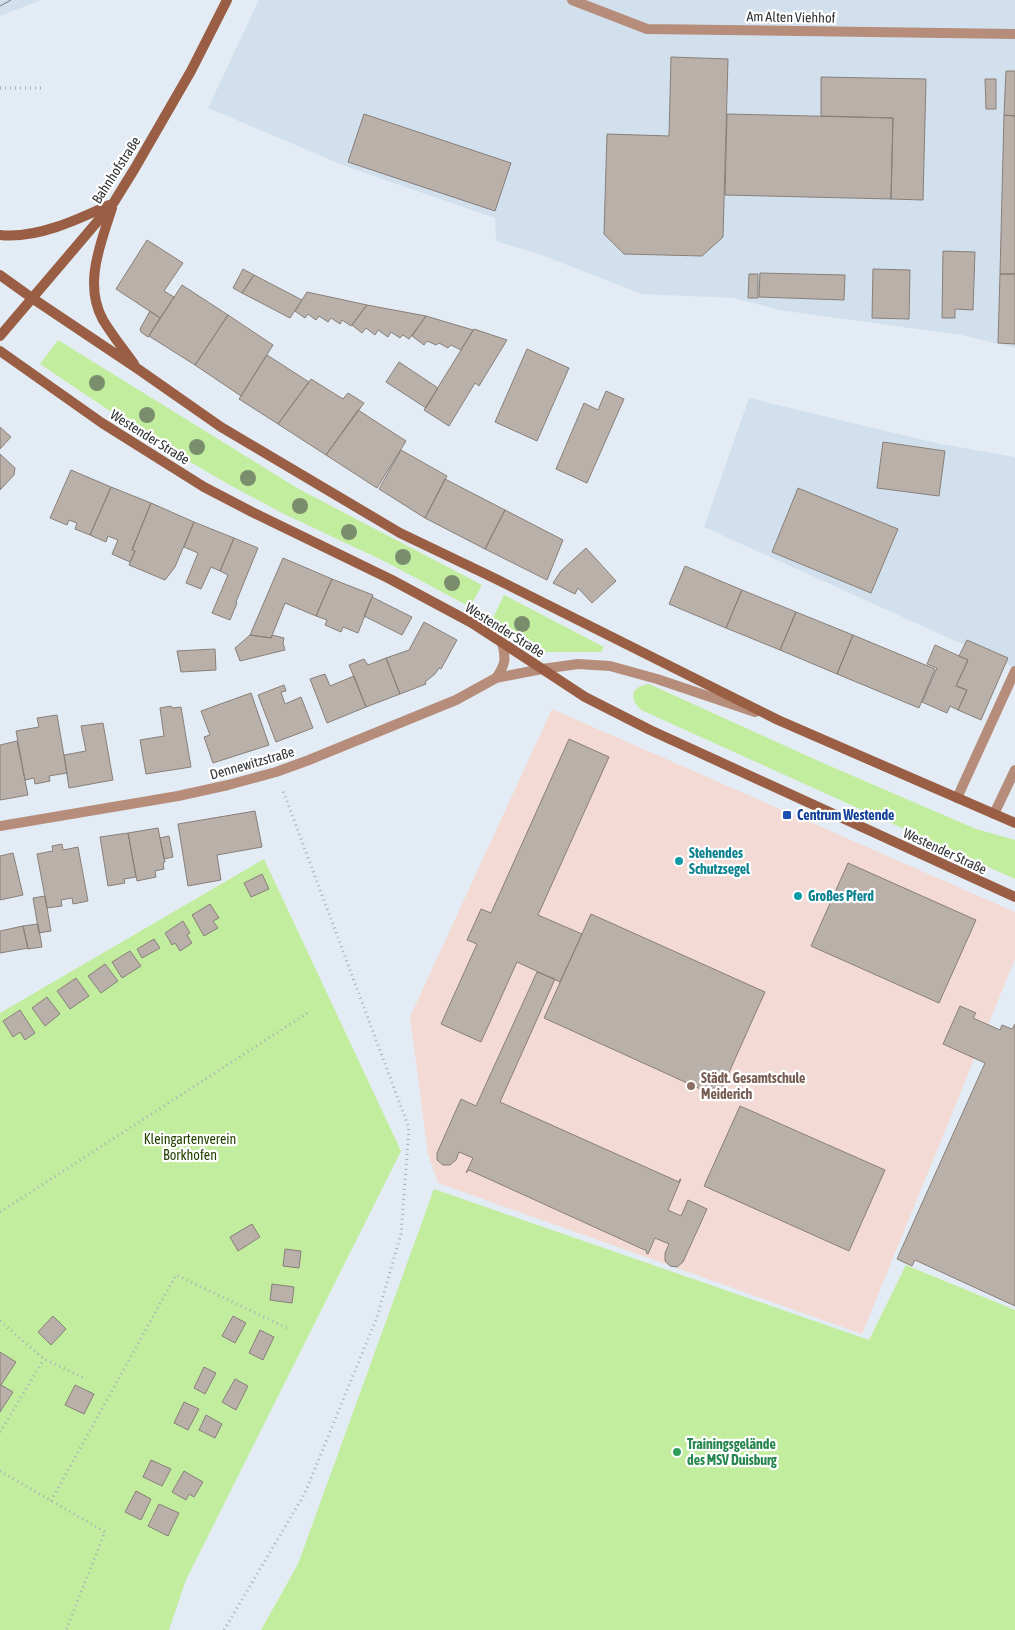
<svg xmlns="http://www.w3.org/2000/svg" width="1015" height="1630" font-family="'Asap Condensed',sans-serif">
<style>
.built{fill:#d1e0ec}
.education{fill:#f4dad4}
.green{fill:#c3ed9e}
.building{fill:#bab0aa;stroke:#887f79}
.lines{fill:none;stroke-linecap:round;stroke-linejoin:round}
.path{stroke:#a8afb5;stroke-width:3;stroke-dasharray:1 4;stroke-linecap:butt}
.lane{stroke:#b68d7a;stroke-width:10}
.street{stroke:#b68d7a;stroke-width:10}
.secondary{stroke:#9a5e44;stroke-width:10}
.tram{stroke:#74797e;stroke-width:1}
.tree{fill:#7a8e6e}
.transit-dot{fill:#1a4fb4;stroke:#fff;stroke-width:2}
.culture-dot{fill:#0f9aa8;stroke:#fff;stroke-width:2}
.education-dot{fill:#8d6e63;stroke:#fff;stroke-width:2}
.leisure-dot{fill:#2e9e5b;stroke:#fff;stroke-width:2}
.labels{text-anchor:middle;stroke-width:4.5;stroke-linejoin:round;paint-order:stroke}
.street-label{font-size:14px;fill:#313437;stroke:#fff}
.transit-label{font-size:14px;font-weight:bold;fill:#164399;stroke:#fff;text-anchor:start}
.culture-label{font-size:14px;font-weight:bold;fill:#0d838f;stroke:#fff;text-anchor:start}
.education-label{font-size:14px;font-weight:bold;fill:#785e54;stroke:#fff;text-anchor:start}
.park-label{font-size:14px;fill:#254100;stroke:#fff}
.leisure-label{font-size:14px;font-weight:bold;fill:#27864d;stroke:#fff;text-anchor:start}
</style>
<rect width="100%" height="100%" fill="#e3ecf4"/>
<path class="built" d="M0 0H41L0 16Z
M259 0H1015V348L961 335 779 310 734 298 642 294 539 254 496 241 495 218 345 166 208 108Z
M749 398 936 443 1015 457V668L704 527Z"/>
<path class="education" d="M552 709 1015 912V959L862 1334 438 1183 428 1154 410 1017Z"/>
<path class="green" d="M58 340 297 488 482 585 470 607 386 562 284 514 226 483 153 440 40 364Z
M504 595 604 647 601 652H546L492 620Z
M649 684 823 763 976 829 1015 840V879L641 710C629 698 630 687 649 684Z
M264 859 401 1151 186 1580 169 1630H0V1013Z
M434 1189 869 1340 906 1265 1015 1310V1630H261L298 1564Z"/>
<path class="building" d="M671 57 728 59 723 237 702 256 624 254 604 234 607 134 669 136Z
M1006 71H1015V116L1004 115Z
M821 77 926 79 923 200 891 199 893 118 821 116Z
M985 79H996V109H986Z
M364 114 511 163 495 211 348 162Z
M727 114 893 118 891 199 725 195Z
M1004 115 1015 116V274H1000Z
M147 240 183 263 164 291 174 297 160 318 116 289Z
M943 251 975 252 973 310 955 309V318H942Z
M243 269 254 275 242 293 233 288Z
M873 269 910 270 909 319 872 318Z
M760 273 845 275 844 300 759 297Z
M749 274H758V298H748Z
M1000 274H1015V344L998 343Z
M254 275 302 300 290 318 242 293Z
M182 285 228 315 195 365 149 336Z
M307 292 367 305 351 326 342 320 340 324 331 318 328 322 319 316 316 320 308 314 305 318 295 311Z
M367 305 426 316 409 339 403 335 400 338 391 332 388 337 378 330 375 335 366 328 362 333 352 325Z
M150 311 160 318 148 337 141 332 140 329Z
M228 315 273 345 241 396 195 365Z
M426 316 473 330 461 350 451 345 448 348 439 343 436 345 427 341 424 345 412 336Z
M474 329 507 340 479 386 475 383 449 426 424 410Z
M527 349 569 368 537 441 495 422Z
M267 355 309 382 278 424 239 399Z
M399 362 438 388 426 408 386 382Z
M311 379 343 399 348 393 364 403 326 455 278 424Z
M606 391 624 399 587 483 556 469 584 403 598 410Z
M358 410 406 441 377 488 326 455Z
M0 427 11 437 0 449Z
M883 442 945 451 939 496 877 488Z
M401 450 447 476 425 518 379 489Z
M0 454 15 468 14 475 0 490Z
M71 470 111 487 90 535 75 529 77 523 69 520 67 525 50 518Z
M445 479 505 510 485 549 425 518Z
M111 487 151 503 132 550 135 551 130 562 112 554 118 540 108 536 106 542 90 535Z
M798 488 898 529 871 593 772 552Z
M151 503 194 522 175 567 165 580 129 565 135 551 132 550Z
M505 510 563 540 547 580 485 549Z
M194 522 234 538 220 571 211 567 201 589 186 583 198 553 184 547Z
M234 538 258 548 236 602 237 603 230 620 212 613 228 575 220 571Z
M586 548 616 581 592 603 578 588 575 594 553 583 561 571Z
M283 558 332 579 316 616 285 603 271 638 250 635Z
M685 566 742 590 726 628 669 604Z
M332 579 373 595 358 633 343 627 341 632 325 625 327 620 316 616Z
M742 590 796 612 780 650 726 628Z
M372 597 412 617 402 635 364 616Z
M796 612 853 635 837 674 780 650Z
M424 622 457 640 441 669 439 668 435 674 425 682 426 684 400 694 386 658 409 650Z
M250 635 271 638 272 635 284 638 283 643 285 650 240 661 235 648Z
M853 635 935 669 919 708 837 674Z
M967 640 1008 658 981 720 958 710 967 690 956 686 968 660 959 656Z
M935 645 968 660 956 686 967 690 958 710 950 706 947 713 922 702 937 668 927 664Z
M215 649 216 670 181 672 177 651Z
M386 658 400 694 366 707 349 665 364 659 368 665Z
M325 674 330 686 354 676 366 707 327 723 310 679Z
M284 685 286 691 281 692 285 704 301 697 313 728 276 742 258 695Z
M251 693 269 745 213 763 204 737 210 735 201 711Z
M171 706 172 708 181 707 191 767 146 774 140 740 164 736 160 708Z
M57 715 67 773 49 776 50 781 35 784 34 778 25 780 16 731 39 727 37 718Z
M103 723 113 780 69 788 64 755 86 751 81 726Z
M569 739 609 757 538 915 582 934 560 982 517 962 481 1042 441 1024 477 944 467 940 481 909 491 913Z
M17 741 28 795 0 800V745Z
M255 811 262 847 217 855 221 880 188 886 178 824Z
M158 828 165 862 163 863 164 869 155 871 156 877 137 881 128 833Z
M128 833 136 877 124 879 125 883 108 886 100 837Z
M169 836 173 857 164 859 160 838Z
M62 844 63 850 78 847 88 901 73 904 72 898 61 900 62 906 47 908 37 854 53 851 52 846Z
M13 853 23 895 0 900V856Z
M848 863 976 920 939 1003 811 946Z
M262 874 269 889 251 897 244 883Z
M45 896 51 931 39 933 33 898Z
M210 904 219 918 213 921 218 928 204 936 192 915Z
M591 914 765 992 718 1097 544 1018Z
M183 921 190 933 187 935 192 943 180 951 175 943 172 945 165 933Z
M38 924 42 947 28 949 23 926Z
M23 926 28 948 0 953V931Z
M154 939 160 948 142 958 137 949Z
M130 951 141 966 122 978 112 962Z
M105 964 118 981 101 993 88 976Z
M537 972 555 979 500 1102 679 1182 680 1179H681L668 1210 681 1216 688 1200 707 1209 683 1262 677 1267 670 1266 665 1261V1253L669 1244 655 1238 648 1254 646 1253 647 1251 469 1170 466 1173 473 1158 459 1152 456 1160 450 1165H443L437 1160V1153L461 1099 476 1106Z
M76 978 89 996 70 1009 57 991Z
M47 997 60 1014 45 1026 32 1008Z
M960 1006 976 1013 973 1018 1000 1030 1002 1025 1012 1029 1015 1024V1306L915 1260 912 1266 897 1259 985 1063 943 1044Z
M20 1010 35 1033 25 1040 20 1032 13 1037 3 1021Z
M740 1106 885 1170 849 1251 704 1186Z
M252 1224 260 1237 238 1251 230 1237Z
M285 1249 301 1251 299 1268 283 1266Z
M272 1284 294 1287 292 1303 270 1300Z
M53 1316 66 1329 51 1345 38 1332Z
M233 1316 246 1323 235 1343 222 1336Z
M260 1330 274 1337 263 1360 249 1353Z
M0 1352 16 1362 1 1385 13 1392 0 1412Z
M204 1367 216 1373 205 1394 194 1388Z
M235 1379 248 1386 236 1410 222 1402Z
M75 1385 94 1394 84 1414 65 1405Z
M184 1402 199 1409 188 1430 174 1423Z
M206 1415 222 1424 215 1438 199 1430Z
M151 1460 171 1469 162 1486 143 1477Z
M184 1471 203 1482 194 1497 189 1494 186 1500 172 1492Z
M136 1491 151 1499 141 1520 125 1512Z
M159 1504 179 1513 168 1536 148 1526Z"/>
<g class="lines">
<path class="path" d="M0 88H43
M0 1212 309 1012
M0 1321 44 1359 84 1378
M0 1432 44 1359
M0 1471 105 1532 66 1630
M51 1501 176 1275 287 1328
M224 1630 305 1493 377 1317 401 1234 409 1128 282 788"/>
<path class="lane" d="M957 798 1015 671
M994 814 1015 770"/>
<path class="street" d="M572 0 647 29 1015 34
M496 678C506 664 506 659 502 642
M0 826 178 796 228 785 276 772 309 760 456 700 496 678 542 669 578 664 610 666 657 679 755 712"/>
<path class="secondary" d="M112 208C101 243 83 284 103 320 112 335 124 350 134 364
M0 235C36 239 77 220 109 205
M0 275 32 298 138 369 221 427 400 533 494 578 778 720 1015 823
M0 336 114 202 135 168 191 71 227 0
M0 351 102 423 204 487 252 512 390 579 472 623 585 697 650 730 1015 897"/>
<path class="tram" d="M0 6 11 0"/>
</g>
<g class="tree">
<circle cx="97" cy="383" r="8"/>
<circle cx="147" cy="415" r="8"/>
<circle cx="197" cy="447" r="8"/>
<circle cx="248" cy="478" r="8"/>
<circle cx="300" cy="506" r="8"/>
<circle cx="349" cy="532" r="8"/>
<circle cx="403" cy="557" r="8"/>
<circle cx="452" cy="583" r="8"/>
<circle cx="522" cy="624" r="8"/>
</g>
<rect class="transit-dot" x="782" y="810" width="10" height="10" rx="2.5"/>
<g class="culture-dot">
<circle cx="679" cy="861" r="5"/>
<circle cx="798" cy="896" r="5"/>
</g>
<circle class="education-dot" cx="691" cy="1086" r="5"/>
<circle class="leisure-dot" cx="677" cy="1452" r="5"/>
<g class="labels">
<g class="street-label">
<text transform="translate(791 17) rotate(1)" y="5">Am Alten Viehhof</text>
<text transform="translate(116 170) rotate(-57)" y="5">Bahnhofstraße</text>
<text transform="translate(150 437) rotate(32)" y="5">Westender Straße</text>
<text transform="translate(505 630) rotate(32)" y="5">Westender Straße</text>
<text transform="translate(252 763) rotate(-16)" y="5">Dennewitzstraße</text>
<text transform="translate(945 851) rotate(25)" y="5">Westender Straße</text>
</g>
<g class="transit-label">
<text x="797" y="820">Centrum Westende</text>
</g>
<g class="culture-label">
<text x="689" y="858">Stehendes<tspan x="689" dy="16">Schutzsegel</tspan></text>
<text x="808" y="901">Großes Pferd</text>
</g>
<g class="education-label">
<text x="701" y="1083">Städt. Gesamtschule<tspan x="701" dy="16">Meiderich</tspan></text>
</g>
<g class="park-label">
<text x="190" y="1144">Kleingartenverein<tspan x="190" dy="16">Borkhofen</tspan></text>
</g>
<g class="leisure-label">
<text x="687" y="1449">Trainingsgelände<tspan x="687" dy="16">des MSV Duisburg</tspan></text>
</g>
</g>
</svg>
